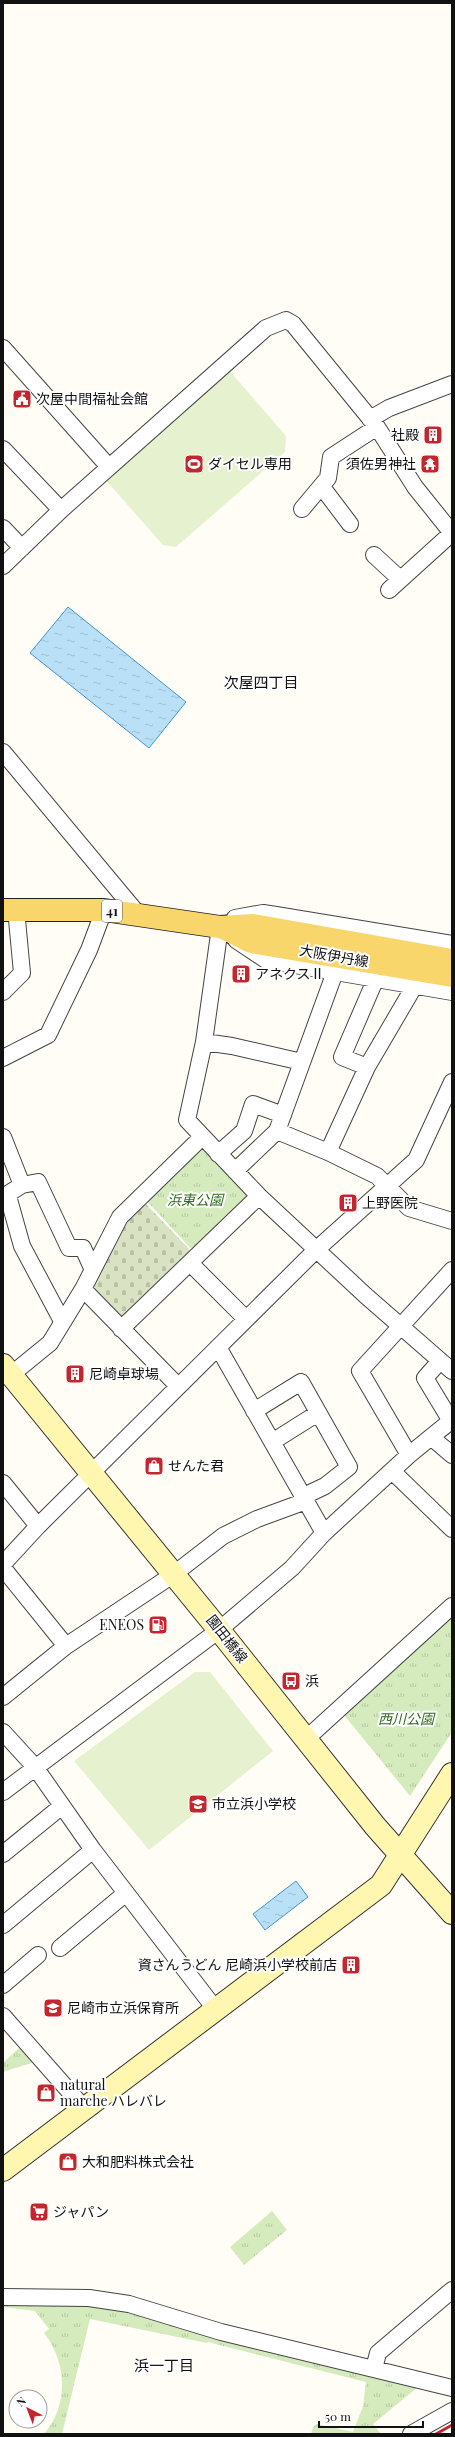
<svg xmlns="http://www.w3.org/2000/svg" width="455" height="2437" font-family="'Playfair Display','Noto Sans JP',serif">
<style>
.grass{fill:url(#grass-tufts)}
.cemetery{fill:url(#cemetery-stones)}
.pitch{fill:#e6f2cf}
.water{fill:url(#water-ripples);stroke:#3f96cf}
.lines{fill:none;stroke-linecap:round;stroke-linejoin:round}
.street-casing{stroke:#444;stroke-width:18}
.secondary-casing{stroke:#333;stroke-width:24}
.primary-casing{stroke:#222;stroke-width:24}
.street{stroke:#fff;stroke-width:16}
.secondary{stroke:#fff6b0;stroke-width:22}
.primary{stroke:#f9d66b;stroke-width:22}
.rail{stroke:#c4262e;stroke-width:3}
.labels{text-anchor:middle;stroke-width:4;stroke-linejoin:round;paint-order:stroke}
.shield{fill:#fff;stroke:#585858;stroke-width:1}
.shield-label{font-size:13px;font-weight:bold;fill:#111}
.poi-label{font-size:14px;fill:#111;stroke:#fff;text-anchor:start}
.street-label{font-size:14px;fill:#111;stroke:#fff}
.park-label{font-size:14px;font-style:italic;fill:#2f6b1f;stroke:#fff}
.neighbourhood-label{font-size:15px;fill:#111;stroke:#fff}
</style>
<defs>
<pattern id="grass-tufts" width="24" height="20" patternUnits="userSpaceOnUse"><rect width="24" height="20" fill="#d5ebbd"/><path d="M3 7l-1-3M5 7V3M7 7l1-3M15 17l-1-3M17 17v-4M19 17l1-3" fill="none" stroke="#b6c8a1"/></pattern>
<pattern id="cemetery-stones" width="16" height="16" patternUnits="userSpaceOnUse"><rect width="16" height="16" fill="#d9e3c4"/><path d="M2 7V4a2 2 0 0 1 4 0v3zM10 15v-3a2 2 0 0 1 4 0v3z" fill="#b9c2a7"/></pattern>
<pattern id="water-ripples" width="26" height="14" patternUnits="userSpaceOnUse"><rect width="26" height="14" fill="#b9e0f7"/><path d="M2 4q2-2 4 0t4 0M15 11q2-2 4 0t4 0" fill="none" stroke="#9ebfd3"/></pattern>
</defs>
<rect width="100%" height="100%" fill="#fffdf5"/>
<path class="grass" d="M200 1145 249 1197 194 1252 145 1199Z
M452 1611V1732L410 1796 344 1715Z
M20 2047 34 2062 3 2072V2063Z
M272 2211 287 2230 244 2265 230 2247Z
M54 2300 128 2308 418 2387 373 2424 381 2434H311L313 2427 317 2424 353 2432 363 2406 366 2382 208 2342 207 2343 90 2319 62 2434H44C69 2405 67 2362 44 2333L49 2329 35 2311 3 2307V2302Z"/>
<path class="cemetery" d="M143 1201 194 1254 124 1321 89 1290 124 1220Z"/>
<path class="pitch" d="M228 369 286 436 285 452 176 547 163 545 103 477Z
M195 1672H210L273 1751 149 1850 74 1761Z"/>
<path class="water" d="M68 607 186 702 149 748 30 653Z
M296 1881 308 1897 265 1930 253 1914Z"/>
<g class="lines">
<defs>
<path id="street" d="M3 348 109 467
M370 419 389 408 452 384
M3 449 61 510
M322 487 350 524
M302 509 328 478 331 457 377 427
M3 528 22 548
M374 555 400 579
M3 566 61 510 266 328 286 320 293 324 377 427 415 487 452 533
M389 590 452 533
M3 752 138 914
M235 918 263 913 276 915 452 944
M220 927 204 1042 187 1120 259 1196 365 1295 452 1371
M236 940 266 960 452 992
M3 992 22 973 16 909
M204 1042 232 1046 302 1062
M3 1058 48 1035 89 950 104 910
M367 1067 342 1057 376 978
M277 1131 328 1152 377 1176 409 1208 452 1221
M3 1137 22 1185
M328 1152 367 1067 415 985
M218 1154 244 1131 253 1104 283 1115
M235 1171 277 1131 335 972
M8 1196 22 1246 62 1321
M3 1197 22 1185 38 1182 69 1248H83L92 1268
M190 1263 246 1319
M83 1289 178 1386
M121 1329 259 1196
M218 1347 324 1533
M440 1361 425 1378 451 1421
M12 1374 50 1343 83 1289 120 1217 202 1137
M254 1411 301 1382 349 1467 325 1486 304 1496
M431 1437 452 1455
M272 1442 318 1413
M409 1455 360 1371 452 1270
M392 1471 452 1529
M3 1483 38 1526
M3 1564 38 1526 317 1249 416 1160 452 1082
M3 1568 66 1646
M3 1697 66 1646 174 1574 223 1536 257 1519 306 1501
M3 1732 35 1767 93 1850 216 2010
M306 1739 452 1606
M3 1792 219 1630 292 1568 324 1533 409 1455 452 1420
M3 1854 62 1806
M3 1925 93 1850
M60 1948 126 1893
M3 1985 38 1955
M3 2016 84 2108
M3 2297 89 2298 129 2304 221 2332 452 2388
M374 2369 378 2353 452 2290
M411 2434 452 2411"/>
<path id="secondary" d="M3 1365 219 1630 375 1826 452 1913
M3 2170 381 1885 452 1774"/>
<path id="primary" d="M3 910H104L220 927 253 925 452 960
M221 927 251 942 452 976"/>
</defs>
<use href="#street" class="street-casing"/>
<use href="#secondary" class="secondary-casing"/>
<use href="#primary" class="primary-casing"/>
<use href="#street" class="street"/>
<use href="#secondary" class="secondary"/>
<use href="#primary" class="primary"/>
<path class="rail" d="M436 2434 452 2425"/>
</g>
<defs>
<symbol id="civic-square" viewBox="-11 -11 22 22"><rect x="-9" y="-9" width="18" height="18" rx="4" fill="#c4262e" stroke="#fff"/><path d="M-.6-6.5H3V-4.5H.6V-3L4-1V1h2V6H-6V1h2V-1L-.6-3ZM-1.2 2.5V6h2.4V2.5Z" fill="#fff"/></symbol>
<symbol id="building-square" viewBox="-11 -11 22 22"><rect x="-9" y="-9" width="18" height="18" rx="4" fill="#c4262e" stroke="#fff"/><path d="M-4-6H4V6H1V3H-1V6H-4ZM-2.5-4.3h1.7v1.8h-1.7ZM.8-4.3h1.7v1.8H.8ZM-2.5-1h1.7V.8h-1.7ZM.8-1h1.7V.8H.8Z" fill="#fff"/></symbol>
<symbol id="stadium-square" viewBox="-11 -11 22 22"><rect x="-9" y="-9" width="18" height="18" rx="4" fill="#c4262e" stroke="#fff"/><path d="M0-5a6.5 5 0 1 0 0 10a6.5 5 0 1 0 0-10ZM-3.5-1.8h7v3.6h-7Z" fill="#fff"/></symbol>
<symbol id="temple-square" viewBox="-11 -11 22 22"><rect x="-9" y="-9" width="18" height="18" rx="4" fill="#c4262e" stroke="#fff"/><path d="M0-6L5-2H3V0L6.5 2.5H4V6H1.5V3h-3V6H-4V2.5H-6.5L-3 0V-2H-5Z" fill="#fff"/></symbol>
<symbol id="shop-square" viewBox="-11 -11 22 22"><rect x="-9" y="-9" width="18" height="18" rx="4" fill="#c4262e" stroke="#fff"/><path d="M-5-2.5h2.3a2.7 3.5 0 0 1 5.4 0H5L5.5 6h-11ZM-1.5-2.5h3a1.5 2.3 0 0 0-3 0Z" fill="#fff"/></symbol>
<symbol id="fuel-square" viewBox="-11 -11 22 22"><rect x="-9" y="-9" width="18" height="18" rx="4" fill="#c4262e" stroke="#fff"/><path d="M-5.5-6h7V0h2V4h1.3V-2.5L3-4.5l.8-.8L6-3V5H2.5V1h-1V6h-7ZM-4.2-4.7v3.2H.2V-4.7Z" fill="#fff"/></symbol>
<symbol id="bus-square" viewBox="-11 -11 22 22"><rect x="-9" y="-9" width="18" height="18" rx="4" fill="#c4262e" stroke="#fff"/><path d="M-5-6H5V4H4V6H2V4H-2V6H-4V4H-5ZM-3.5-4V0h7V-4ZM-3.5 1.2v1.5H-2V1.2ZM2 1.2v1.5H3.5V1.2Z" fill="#fff"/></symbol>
<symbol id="school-square" viewBox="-11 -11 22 22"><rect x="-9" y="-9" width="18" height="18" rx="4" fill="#c4262e" stroke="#fff"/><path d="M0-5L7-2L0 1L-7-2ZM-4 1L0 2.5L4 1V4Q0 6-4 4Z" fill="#fff"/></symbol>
<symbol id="supermarket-square" viewBox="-11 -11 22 22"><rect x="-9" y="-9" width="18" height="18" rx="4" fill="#c4262e" stroke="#fff"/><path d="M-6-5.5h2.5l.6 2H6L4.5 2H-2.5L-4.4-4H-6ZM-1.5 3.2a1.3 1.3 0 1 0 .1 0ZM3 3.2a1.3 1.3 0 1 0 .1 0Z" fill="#fff"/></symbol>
</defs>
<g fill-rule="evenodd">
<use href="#civic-square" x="11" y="388" width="22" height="22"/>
<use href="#building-square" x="422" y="424" width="22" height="22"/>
<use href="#stadium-square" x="183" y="453" width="22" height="22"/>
<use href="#temple-square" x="419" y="453" width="22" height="22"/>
<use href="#building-square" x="230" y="963" width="22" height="22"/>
<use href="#building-square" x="337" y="1192" width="22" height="22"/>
<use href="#building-square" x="64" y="1363" width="22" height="22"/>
<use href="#shop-square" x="143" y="1455" width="22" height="22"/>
<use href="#fuel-square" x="147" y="1614" width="22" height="22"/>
<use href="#bus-square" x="280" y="1670" width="22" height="22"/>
<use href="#school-square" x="187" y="1793" width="22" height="22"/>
<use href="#building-square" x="340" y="1954" width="22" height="22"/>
<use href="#school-square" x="42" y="1997" width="22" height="22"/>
<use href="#shop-square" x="35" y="2082" width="22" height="22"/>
<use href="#shop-square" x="57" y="2151" width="22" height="22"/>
<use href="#supermarket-square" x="28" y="2201" width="22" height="22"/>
</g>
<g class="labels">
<rect class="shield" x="102" y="900" width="20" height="22" rx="3"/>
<g class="shield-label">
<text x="112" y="916">41</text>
</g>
<g class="poi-label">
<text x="36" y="404">次屋中間福祉会館</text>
<text x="419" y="440" text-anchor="end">社殿</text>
<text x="208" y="469">ダイセル専用</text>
<text x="416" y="469" text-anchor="end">須佐男神社</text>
<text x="255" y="979">アネクスⅡ</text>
<text x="362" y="1208">上野医院</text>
<text x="89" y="1379">尼崎卓球場</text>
<text x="168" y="1471">せんた君</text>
<text x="144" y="1630" text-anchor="end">ENEOS</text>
<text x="305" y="1686">浜</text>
<text x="212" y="1809">市立浜小学校</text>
<text x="337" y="1970" text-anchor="end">資さんうどん 尼崎浜小学校前店</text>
<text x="67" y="2013">尼崎市立浜保育所</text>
<text x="60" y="2090">natural<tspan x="60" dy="16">marche ハレバレ</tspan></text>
<text x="82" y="2167">大和肥料株式会社</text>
<text x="53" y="2217">ジャパン</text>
</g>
<g class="street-label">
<text transform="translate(334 956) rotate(10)" y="5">大阪伊丹線</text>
<text transform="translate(227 1639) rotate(52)" y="5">園田橋線</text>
</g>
<g class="park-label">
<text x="195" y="1205">浜東公園</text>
<text x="406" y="1724">西川公園</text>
</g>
<g class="neighbourhood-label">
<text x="261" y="688">次屋四丁目</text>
<text x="164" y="2371">浜一丁目</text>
</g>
</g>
<rect width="455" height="2437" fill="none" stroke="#111111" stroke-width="8"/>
<g transform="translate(28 2409) rotate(318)"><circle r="19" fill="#ffffff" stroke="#a0a0a0"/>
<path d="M0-3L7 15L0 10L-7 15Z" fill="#c4262e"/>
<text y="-6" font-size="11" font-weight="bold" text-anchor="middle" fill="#111111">N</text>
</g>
<path d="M319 2421v6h104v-6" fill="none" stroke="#111111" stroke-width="2"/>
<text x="325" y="2421" font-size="12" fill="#111111" stroke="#ffffff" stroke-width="3" paint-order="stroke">50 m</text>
</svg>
